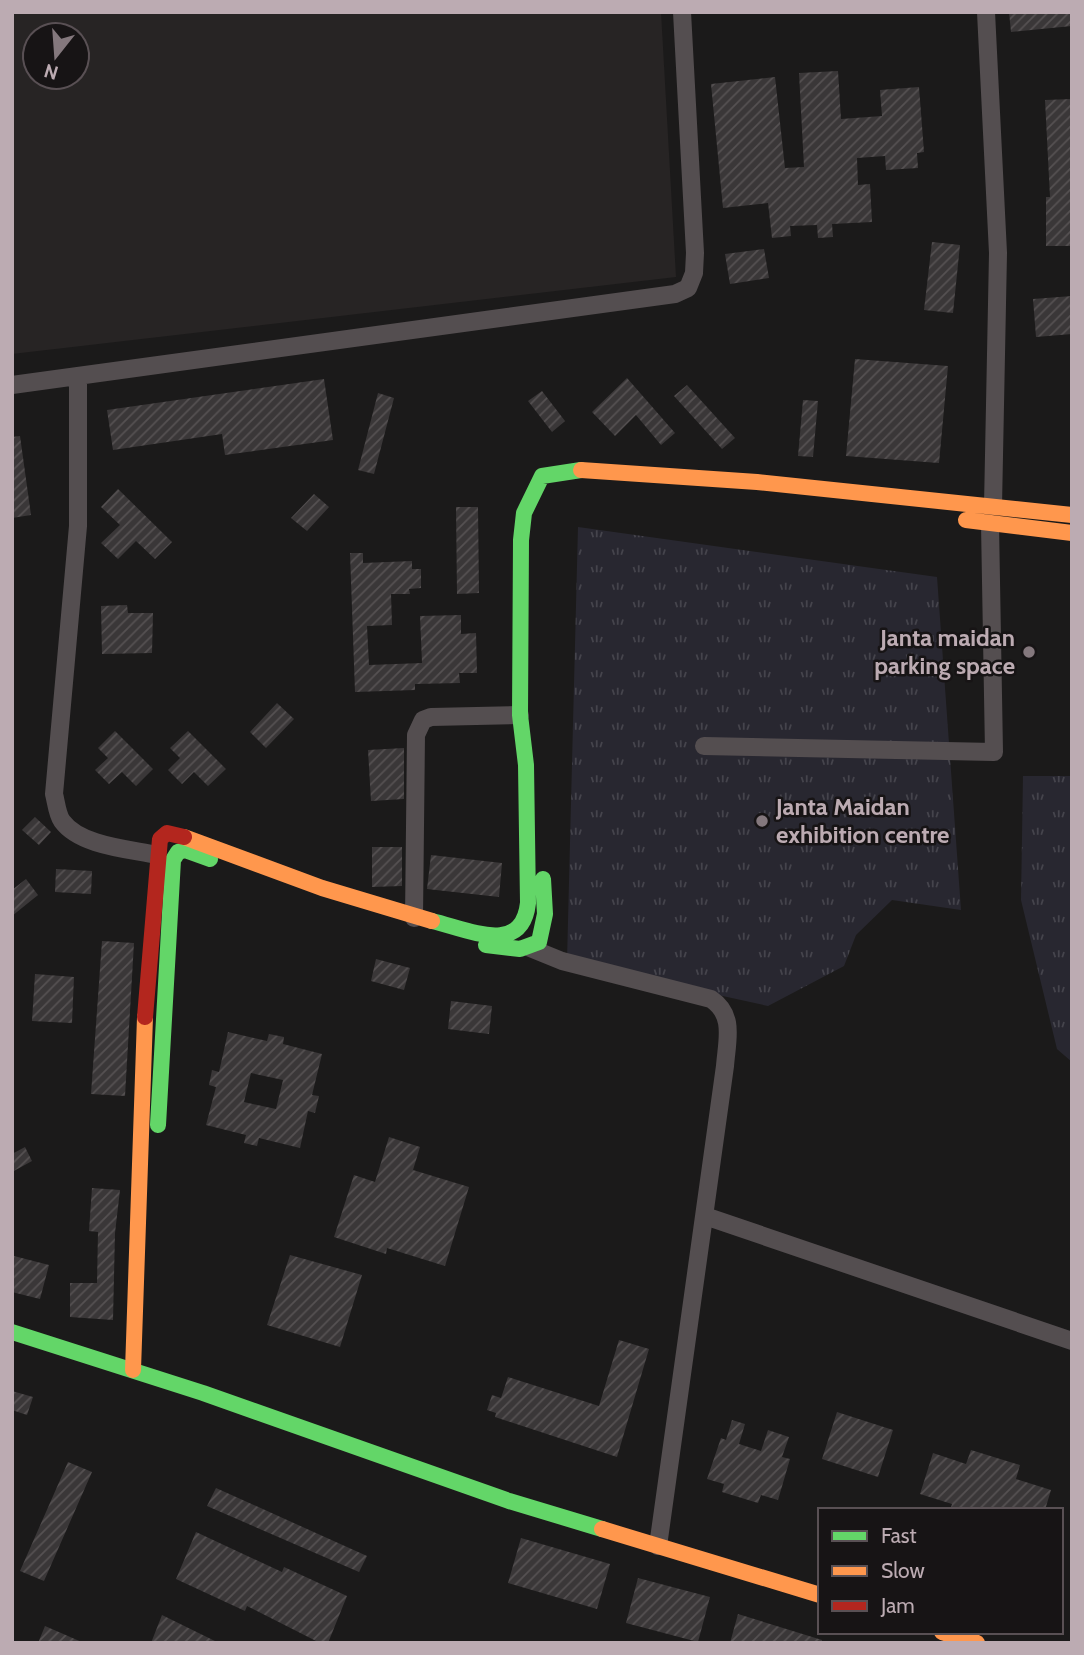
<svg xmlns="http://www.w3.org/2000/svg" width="1084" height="1655" font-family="Cabin,sans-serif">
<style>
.built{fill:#272424;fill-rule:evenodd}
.park{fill:url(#park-tufts)}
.building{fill:url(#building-hatch);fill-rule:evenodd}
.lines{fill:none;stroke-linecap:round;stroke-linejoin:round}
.street{stroke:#544e50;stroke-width:18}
.fast{stroke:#63d668;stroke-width:16}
.slow{stroke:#ff974d;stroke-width:16}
.jam{stroke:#b3261e;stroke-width:16}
.poi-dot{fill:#84787d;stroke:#171415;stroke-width:2.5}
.labels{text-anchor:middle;stroke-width:5;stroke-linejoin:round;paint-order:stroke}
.poi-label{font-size:24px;font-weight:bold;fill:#bcabb2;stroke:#171415;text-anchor:end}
</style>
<defs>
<pattern id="park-tufts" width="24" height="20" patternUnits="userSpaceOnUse" patternTransform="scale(1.75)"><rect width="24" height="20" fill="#282730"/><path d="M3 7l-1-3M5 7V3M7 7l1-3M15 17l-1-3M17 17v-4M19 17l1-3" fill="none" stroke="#45444c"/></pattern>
<pattern id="building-hatch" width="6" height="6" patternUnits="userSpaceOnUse" patternTransform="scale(1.75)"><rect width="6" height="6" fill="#3a3738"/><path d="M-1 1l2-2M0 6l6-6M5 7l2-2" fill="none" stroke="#555152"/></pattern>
</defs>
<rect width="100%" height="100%" fill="#1b1a1a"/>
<path class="built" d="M12 12H661L676 277 12 354ZM35 35H77V77H35Z"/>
<path class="park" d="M578 527 937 577 961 910 892 900 856 935 844 966 768 1006 567 962Z
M1023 776H1072V1062L1057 1049 1021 900Z"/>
<path class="building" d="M1009 12H1072V26L1011 32Z
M838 71 841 119 882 116 880 90 919 87 924 152 917 153 918 168 886 170 885 156 857 158 858 185 870 184 872 222 832 224 833 237 818 238 817 225 790 226 791 236 772 238 768 203 723 208 711 84 775 77 785 168 804 167 799 73Z
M1072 99V246H1046V197H1050L1045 100Z
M932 242 960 245 953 313 924 310Z
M764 249 769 278 730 284 725 254Z
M1072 296V334L1036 337 1033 299Z
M855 359 948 366 939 463 846 456Z
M627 378 675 433 661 445 636 415 615 436 592 412Z
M324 379 333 440 225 455 222 434 113 450 107 410Z
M687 385 735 438 722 449 674 396Z
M542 391 565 421 552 432 528 401Z
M378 393 394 398 374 474 358 470Z
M803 400 818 401 813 457 798 456Z
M20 436 31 515 12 518V437Z
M118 489 172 542 155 559 136 541 118 559 101 543 120 525 101 507Z
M314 494 329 507 307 531 291 518Z
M456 507H478L479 593 457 594Z
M350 553H363V563L412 561V569H421V588L409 589 410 594H391L392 625 367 626 369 665 422 663 420 616 461 615V634L476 633 477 673H459L460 683 415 684V690L355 692Z
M127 605 128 613H153L152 653 102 654 101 606Z
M277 703 294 719 266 748 250 732Z
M115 731 153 769 136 786 122 772 109 784 95 770 108 758 98 748Z
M188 731 226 769 208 786 194 772 182 784 168 770 180 758 170 748Z
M404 748V799L371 801 368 750Z
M35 817 51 832 39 845 22 830Z
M372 847H402V886L372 887Z
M431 855 502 863 499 897 427 889Z
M56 869 92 871 91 894 55 892Z
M26 879 38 895 12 916V890Z
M102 941 134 943 125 1096 91 1094Z
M376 959 410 968 404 990 371 981Z
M35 974 74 977 72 1023 32 1021Z
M451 1001 492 1006 489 1034 448 1029Z
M228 1032 267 1041 269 1034 284 1037 283 1044 322 1054 312 1095 319 1096 315 1113 308 1111 300 1148 259 1138 257 1146 244 1143 246 1135 206 1125 216 1087 209 1085 212 1070 219 1072ZM251 1073 283 1080 276 1109 244 1102Z
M389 1137 420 1147 413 1170 469 1187 445 1266 387 1248 386 1254 334 1237 354 1175 375 1182Z
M25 1147 32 1161 12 1172V1154Z
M92 1188 120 1190 115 1233 113 1320 70 1317V1283H97L98 1232 89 1231Z
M290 1255 362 1275 340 1347 267 1325Z
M14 1256 49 1265 40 1299 12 1292Z
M619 1340 649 1349 617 1457 495 1417 496 1413 487 1410 492 1395 501 1398 508 1377 599 1406Z
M12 1391 33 1397 27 1415 12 1410Z
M837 1412 893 1430 878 1477 822 1459Z
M732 1420 745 1424 739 1444 761 1451 768 1430 789 1437 782 1457 790 1459 778 1500 761 1495 758 1503 722 1492 724 1484 707 1479 721 1438 726 1440Z
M971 1450 1020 1465 1016 1479 1051 1490 1045 1510H950L952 1504 920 1494 933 1453 966 1464Z
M68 1462 92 1472 44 1581 20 1571Z
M216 1488 367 1556 359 1572 207 1506Z
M196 1532 282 1572 284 1567 347 1596 328 1643H320L247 1606 245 1611 176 1579Z
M521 1538 610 1564 597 1609 508 1583Z
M638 1578 710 1597 698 1642 626 1623Z
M738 1614 822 1640V1643H730Z
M162 1615 219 1643H151Z
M45 1626 84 1643H38Z"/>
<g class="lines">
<path class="street" d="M986 12 998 253 993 506
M78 376V526L54 794C56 801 57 814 62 821 80 846 129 849 157 855
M12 385 675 294 688 288 694 273 695 253 682 12
M704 746 994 752 990 524
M414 918 416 735 423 720 431 717 520 715
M530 948 562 961 711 999C735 1015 727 1040 725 1066L658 1546
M705 1216 1072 1341"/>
<path class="fast" d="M432 921C467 929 522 957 528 903L526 765 520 715 521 540 524 513 542 476 581 470
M486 945 520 949 539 942 545 914 543 879
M158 1125 173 860 178 852 185 850 210 859
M12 1332 203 1393 509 1501 602 1529"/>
<path class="slow" d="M581 470 757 482 1072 515
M966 520 1072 533
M184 837 322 888 432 921
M133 1370 145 1017
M602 1529 820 1595
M942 1632 977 1643"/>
<path class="jam" d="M145 1017 160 839 167 833 184 837"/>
</g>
<g class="poi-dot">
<circle cx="1029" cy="652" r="7"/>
<circle cx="762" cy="821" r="7"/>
</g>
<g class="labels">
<g class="poi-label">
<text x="1015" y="646">Janta maidan<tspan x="1015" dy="28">parking space</tspan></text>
<text x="776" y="815" text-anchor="start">Janta Maidan<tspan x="776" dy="28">exhibition centre</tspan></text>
</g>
</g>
<rect width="1084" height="1655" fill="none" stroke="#bcabb2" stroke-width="28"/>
<rect x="818" y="1508" width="245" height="126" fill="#171415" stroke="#595054" stroke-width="2"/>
<rect x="832" y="1531" width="35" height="10" fill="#63d668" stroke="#595054" stroke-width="2"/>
<text x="881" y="1543" font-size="21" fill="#bcabb2">Fast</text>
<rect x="832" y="1566" width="35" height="10" fill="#ff974d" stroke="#595054" stroke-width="2"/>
<text x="881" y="1578" font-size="21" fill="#bcabb2">Slow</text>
<rect x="832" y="1601" width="35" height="10" fill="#b3261e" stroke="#595054" stroke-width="2"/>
<text x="881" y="1613" font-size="21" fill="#bcabb2">Jam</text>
<g transform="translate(56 56) rotate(197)"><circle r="33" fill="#171415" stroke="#595054" stroke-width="2"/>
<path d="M0-5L12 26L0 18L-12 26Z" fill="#84787d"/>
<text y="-10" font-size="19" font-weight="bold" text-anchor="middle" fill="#bcabb2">N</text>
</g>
</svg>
